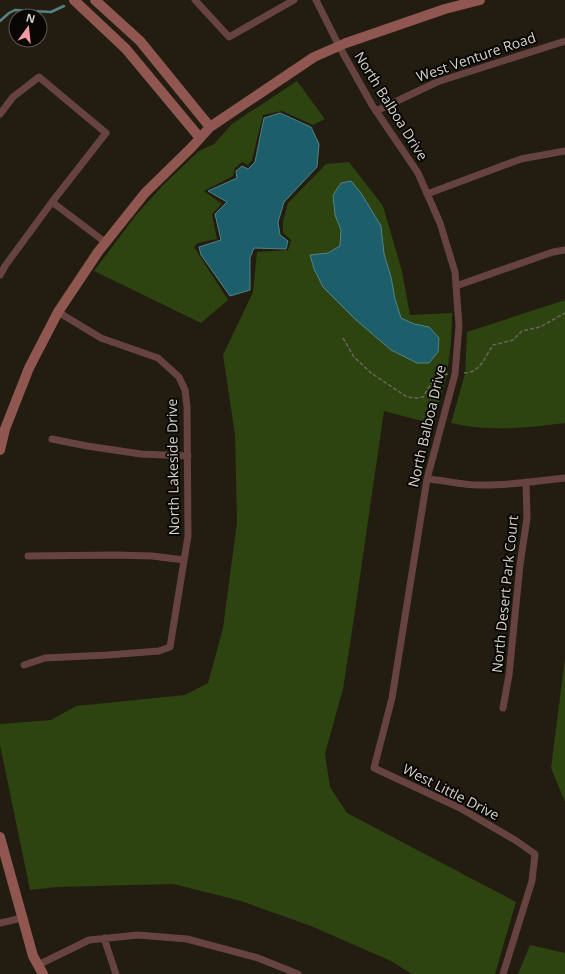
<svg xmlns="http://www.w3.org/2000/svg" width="565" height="974" font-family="'Open Sans',sans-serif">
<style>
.green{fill:#2d4310}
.water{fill:#1c5f6a;stroke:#548287}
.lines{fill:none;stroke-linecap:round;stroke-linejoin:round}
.stream{stroke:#548287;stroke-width:2.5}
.path{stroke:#6a655b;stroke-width:1.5;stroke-dasharray:4 2;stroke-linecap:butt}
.street{stroke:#66433e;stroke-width:7}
.secondary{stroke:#8f5750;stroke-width:10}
.labels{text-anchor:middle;stroke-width:4;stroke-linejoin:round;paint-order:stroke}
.street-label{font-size:14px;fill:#d7d3cb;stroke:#090704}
</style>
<rect width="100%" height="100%" fill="#221c11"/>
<path class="green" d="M297 81 325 119 313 125 282 111 263 115 252 160 248 165 242 162 235 168 233 176 204 191 222 204 212 214 217 239 198 243 194 247 228 300 201 323 94 271 136 215 164 184 199 151 214 144 232 124Z
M349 162 383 206 402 271 410 315 452 313 451 342 447 375 433 424 384 411 354 618 343 689 325 754 330 787 347 813 516 902 495 974H412L391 961 311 926 241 901 173 884 57 887 30 890 0 745V724L51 720 76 706 185 695 208 683 223 628 237 522 235 435 223 355 253 292 257 252 288 250 291 240 283 233V221L288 203 326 164Z
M565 300V423C525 428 491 432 451 423L465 374 467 332Z
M565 658V802L551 768Z
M530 945 565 953V974H518Z"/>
<path class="water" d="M280 113 311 127 319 144 317 167 284 202 278 222 280 235 288 241 286 249 254 248 250 258V290L230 296 201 255 199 247 221 240 215 214 227 202 208 191 237 178 236 171 242 166 248 169 255 162 264 118Z
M351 181 361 193 381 226 384 254 391 277 395 299 401 318 414 324 429 327 439 338 438 352 429 363H417L391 350 356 320 323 287 314 269 310 255 328 253 340 246 341 230 335 215 333 195 341 183Z"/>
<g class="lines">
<path class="stream" d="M0 21 9 13 15 10 51 12 64 6"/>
<path class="path" d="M343 338 354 357 371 373 407 397 416 398 423 397 435 377 448 374
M464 373C480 373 485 357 493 345L513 340 522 331 540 327 565 313"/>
<path class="street" d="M195 0 229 37 294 0
M316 0 339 46 372 105 418 173 440 223 455 272 459 326 455 374 427 479 392 698 374 768 460 808 515 840 535 854 532 881 503 974
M376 111 437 82 565 41
M0 114 13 97 39 77 106 133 52 202 5 266 0 275
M427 194 521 159 565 151
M52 202 105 242
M456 286 553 252 565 250
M52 439 87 446 141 454 188 456
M427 479C444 480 461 485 479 485 508 486 536 481 565 478
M28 556 116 555 152 556 184 560
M24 665 45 658 108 655 159 651 170 647 188 536 187 406 185 390 179 377 158 358 101 338 58 312
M503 708 509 675 520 565 527 518 526 482
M0 923 22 918
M104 938 116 974
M38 965 89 940 138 935 187 939 258 958 298 974"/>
<path class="secondary" d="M74 0 126 49 200 138
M95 0 140 41 210 127
M0 450 5 429 29 368 58 312 98 252 145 193 192 147 210 127 314 57 346 43 445 9 480 0
M0 837 33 956 43 974"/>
</g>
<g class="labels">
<g class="street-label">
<text transform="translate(476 57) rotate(-19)" y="5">West Venture Road</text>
<text transform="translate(391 106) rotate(58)" y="5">North Balboa Drive</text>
<text transform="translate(427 426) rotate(-77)" y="5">North Balboa Drive</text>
<text transform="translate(173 467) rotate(-91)" y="5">North Lakeside Drive</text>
<text transform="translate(505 594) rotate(-84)" y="5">North Desert Park Court</text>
<text transform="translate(451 792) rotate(27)" y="5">West Little Drive</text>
</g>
</g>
<g transform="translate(28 28) rotate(15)"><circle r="19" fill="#090704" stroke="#5b5954"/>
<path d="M0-3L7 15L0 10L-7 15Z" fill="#f49aa3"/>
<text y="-6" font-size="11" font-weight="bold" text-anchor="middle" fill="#d7d3cb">N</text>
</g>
</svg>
